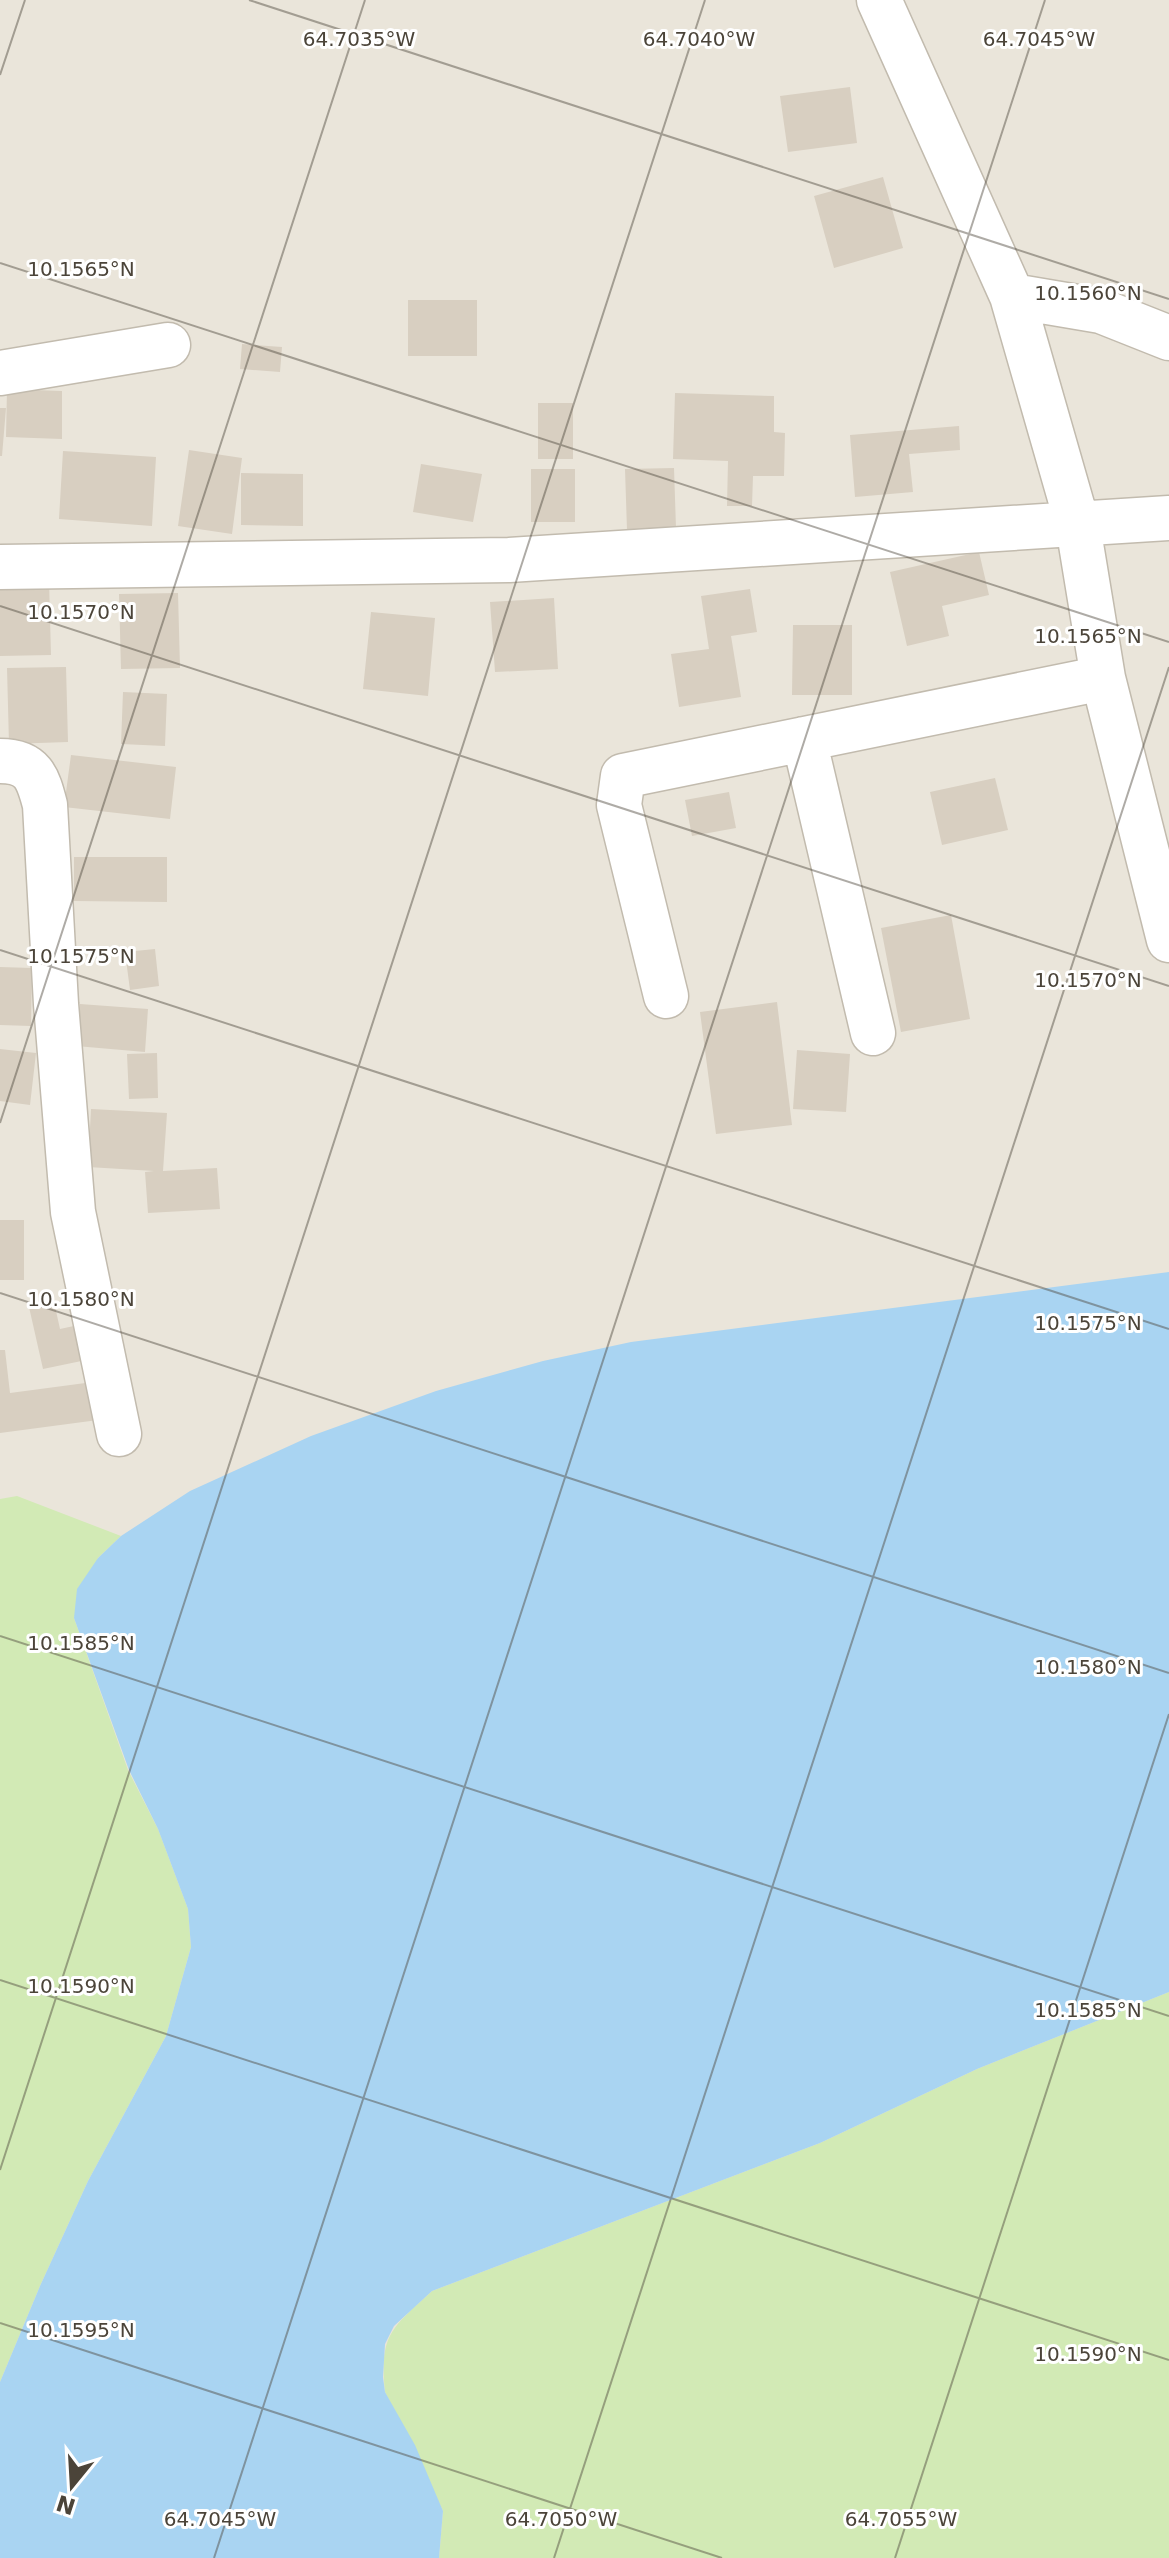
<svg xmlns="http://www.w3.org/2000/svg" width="1169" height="2558" font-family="'DejaVu Sans',sans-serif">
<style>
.residential{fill:#eae5da}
.green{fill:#d2eab5}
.water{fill:#a9d4f2}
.building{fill:#d8cfc1}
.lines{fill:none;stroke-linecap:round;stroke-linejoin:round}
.minor-casing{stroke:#c2bbae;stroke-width:47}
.minor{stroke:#fff;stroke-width:44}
.ticks{fill:none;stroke:#4b4439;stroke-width:2;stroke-opacity:0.45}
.ticks-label{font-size:20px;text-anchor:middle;fill:#4b4439;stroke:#fff;stroke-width:6;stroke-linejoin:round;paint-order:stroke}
</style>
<rect width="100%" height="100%" fill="#f6f3ec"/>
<path class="residential" d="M0 0H1169V2558H0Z"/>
<path class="green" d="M17 1496 121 1536 98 1558 74 1618 128 1770 158 1829 188 1909 191 1947 166 2036 88 2181 40 2286 0 2382V1499Z
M1169 1992V2558H439L443 2511 385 2392C379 2334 392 2328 432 2291L820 2143 977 2069Z"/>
<path class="water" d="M1169 1272V1992L977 2069 820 2143 432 2291 394 2326 385 2344 383 2377 385 2392 415 2445 443 2511 439 2558H0V2382L40 2286 88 2181 166 2036 191 1947 188 1909 158 1829 129 1770 74 1618 77 1589 98 1558 121 1536 190 1491 311 1436 436 1391 543 1361 631 1342Z"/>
<path class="building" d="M850 87 857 143 788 152 780 96Z
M883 177 903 248 834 268 814 196Z
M408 300H477V356H408Z
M242 344 282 347 280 372 240 369Z
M7 389 62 391V439L6 437Z
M675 393 774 396V432L785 433 784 476H753L752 506H727L728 461 673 459Z
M538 403H573V459H538Z
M0 408H6L2 456H0Z
M959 426 960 450 909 454 913 492 855 497 850 435Z
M189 450 242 458 232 534 178 526Z
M63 451 156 457 152 526 59 519Z
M421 464 482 474 473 522 413 512Z
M674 468 676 528 627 530 625 469Z
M531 469H575V522H531Z
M241 473 303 474V526L241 525Z
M979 552 989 595 942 606 949 636 907 646 890 572Z
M49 580 51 655 0 656V581Z
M750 589 757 632 731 636 741 697 679 707 671 654 709 649 701 596Z
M178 593 180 668 121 669 119 594Z
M554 598 558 669 495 672 490 602Z
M371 612 435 618 428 696 363 689Z
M793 625H852V695H792Z
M66 667 68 742 9 744 7 668Z
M123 692 167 694 165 746 121 744Z
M71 755 176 767 170 819 64 807Z
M995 778 1008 830 942 845 930 792Z
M729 792 736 828 692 836 685 800Z
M74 857H167V902L74 901Z
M951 915 970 1019 901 1032 881 928Z
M155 949 159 986 130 990 125 952Z
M0 967 32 968 31 1026 0 1025Z
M777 1002 792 1125 716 1134 700 1012Z
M80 1004 148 1009 145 1052 76 1046Z
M0 1049 36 1053 30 1105 0 1101Z
M797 1050 850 1054 846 1112 793 1109Z
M157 1053 158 1098 129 1099 127 1054Z
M91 1109 167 1113 163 1171 217 1168 220 1209 148 1213 145 1172 154 1171 88 1167Z
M0 1220H24V1280H0Z
M54 1302 60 1329 83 1324 91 1359 43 1369 29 1307Z
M0 1350H5L10 1393 93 1382 98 1420 0 1433Z"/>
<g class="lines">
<defs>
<path id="minor" d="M879 0 1012 296 1078 526 1103 678 1169 940
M1012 296 1101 311 1169 338
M0 373 168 345
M0 567 509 560 1169 518
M804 739 873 1033
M0 761C33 761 38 778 45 805L56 1004 73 1212 119 1434
M666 996 619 805 623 776 1103 678"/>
</defs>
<use href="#minor" class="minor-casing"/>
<use href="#minor" class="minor"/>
</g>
<path class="ticks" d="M249 0 1169 299M0 75 25 0M0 263 1169 642M0 606 1169 986M0 950 1169 1329M0 1123 365 0M0 1293 1169 1673M0 1636 1169 2016M0 1980 1169 2360M0 2170 705 0M0 2323 722 2558M214 2558 1045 0M554 2558 1169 667M895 2558 1169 1714"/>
<g class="ticks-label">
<text x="359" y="46">64.7035°W</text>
<text x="699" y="46">64.7040°W</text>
<text x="1039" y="46">64.7045°W</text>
<text x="81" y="276">10.1565°N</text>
<text x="1088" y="300">10.1560°N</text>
<text x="81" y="619">10.1570°N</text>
<text x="1088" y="643">10.1565°N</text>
<text x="81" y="963">10.1575°N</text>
<text x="1088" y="987">10.1570°N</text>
<text x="81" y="1306">10.1580°N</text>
<text x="1088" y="1330">10.1575°N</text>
<text x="81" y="1650">10.1585°N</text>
<text x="1088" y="1674">10.1580°N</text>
<text x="81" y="1993">10.1590°N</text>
<text x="1088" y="2017">10.1585°N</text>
<text x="81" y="2337">10.1595°N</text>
<text x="1088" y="2361">10.1590°N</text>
<text x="220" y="2526">64.7045°W</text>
<text x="561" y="2526">64.7050°W</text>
<text x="901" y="2526">64.7055°W</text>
</g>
<g transform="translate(72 2486) rotate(198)" stroke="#ffffff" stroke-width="6" paint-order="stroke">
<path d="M0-6L14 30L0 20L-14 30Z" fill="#4b4439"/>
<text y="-12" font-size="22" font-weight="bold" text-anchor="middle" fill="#4b4439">N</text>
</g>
</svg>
